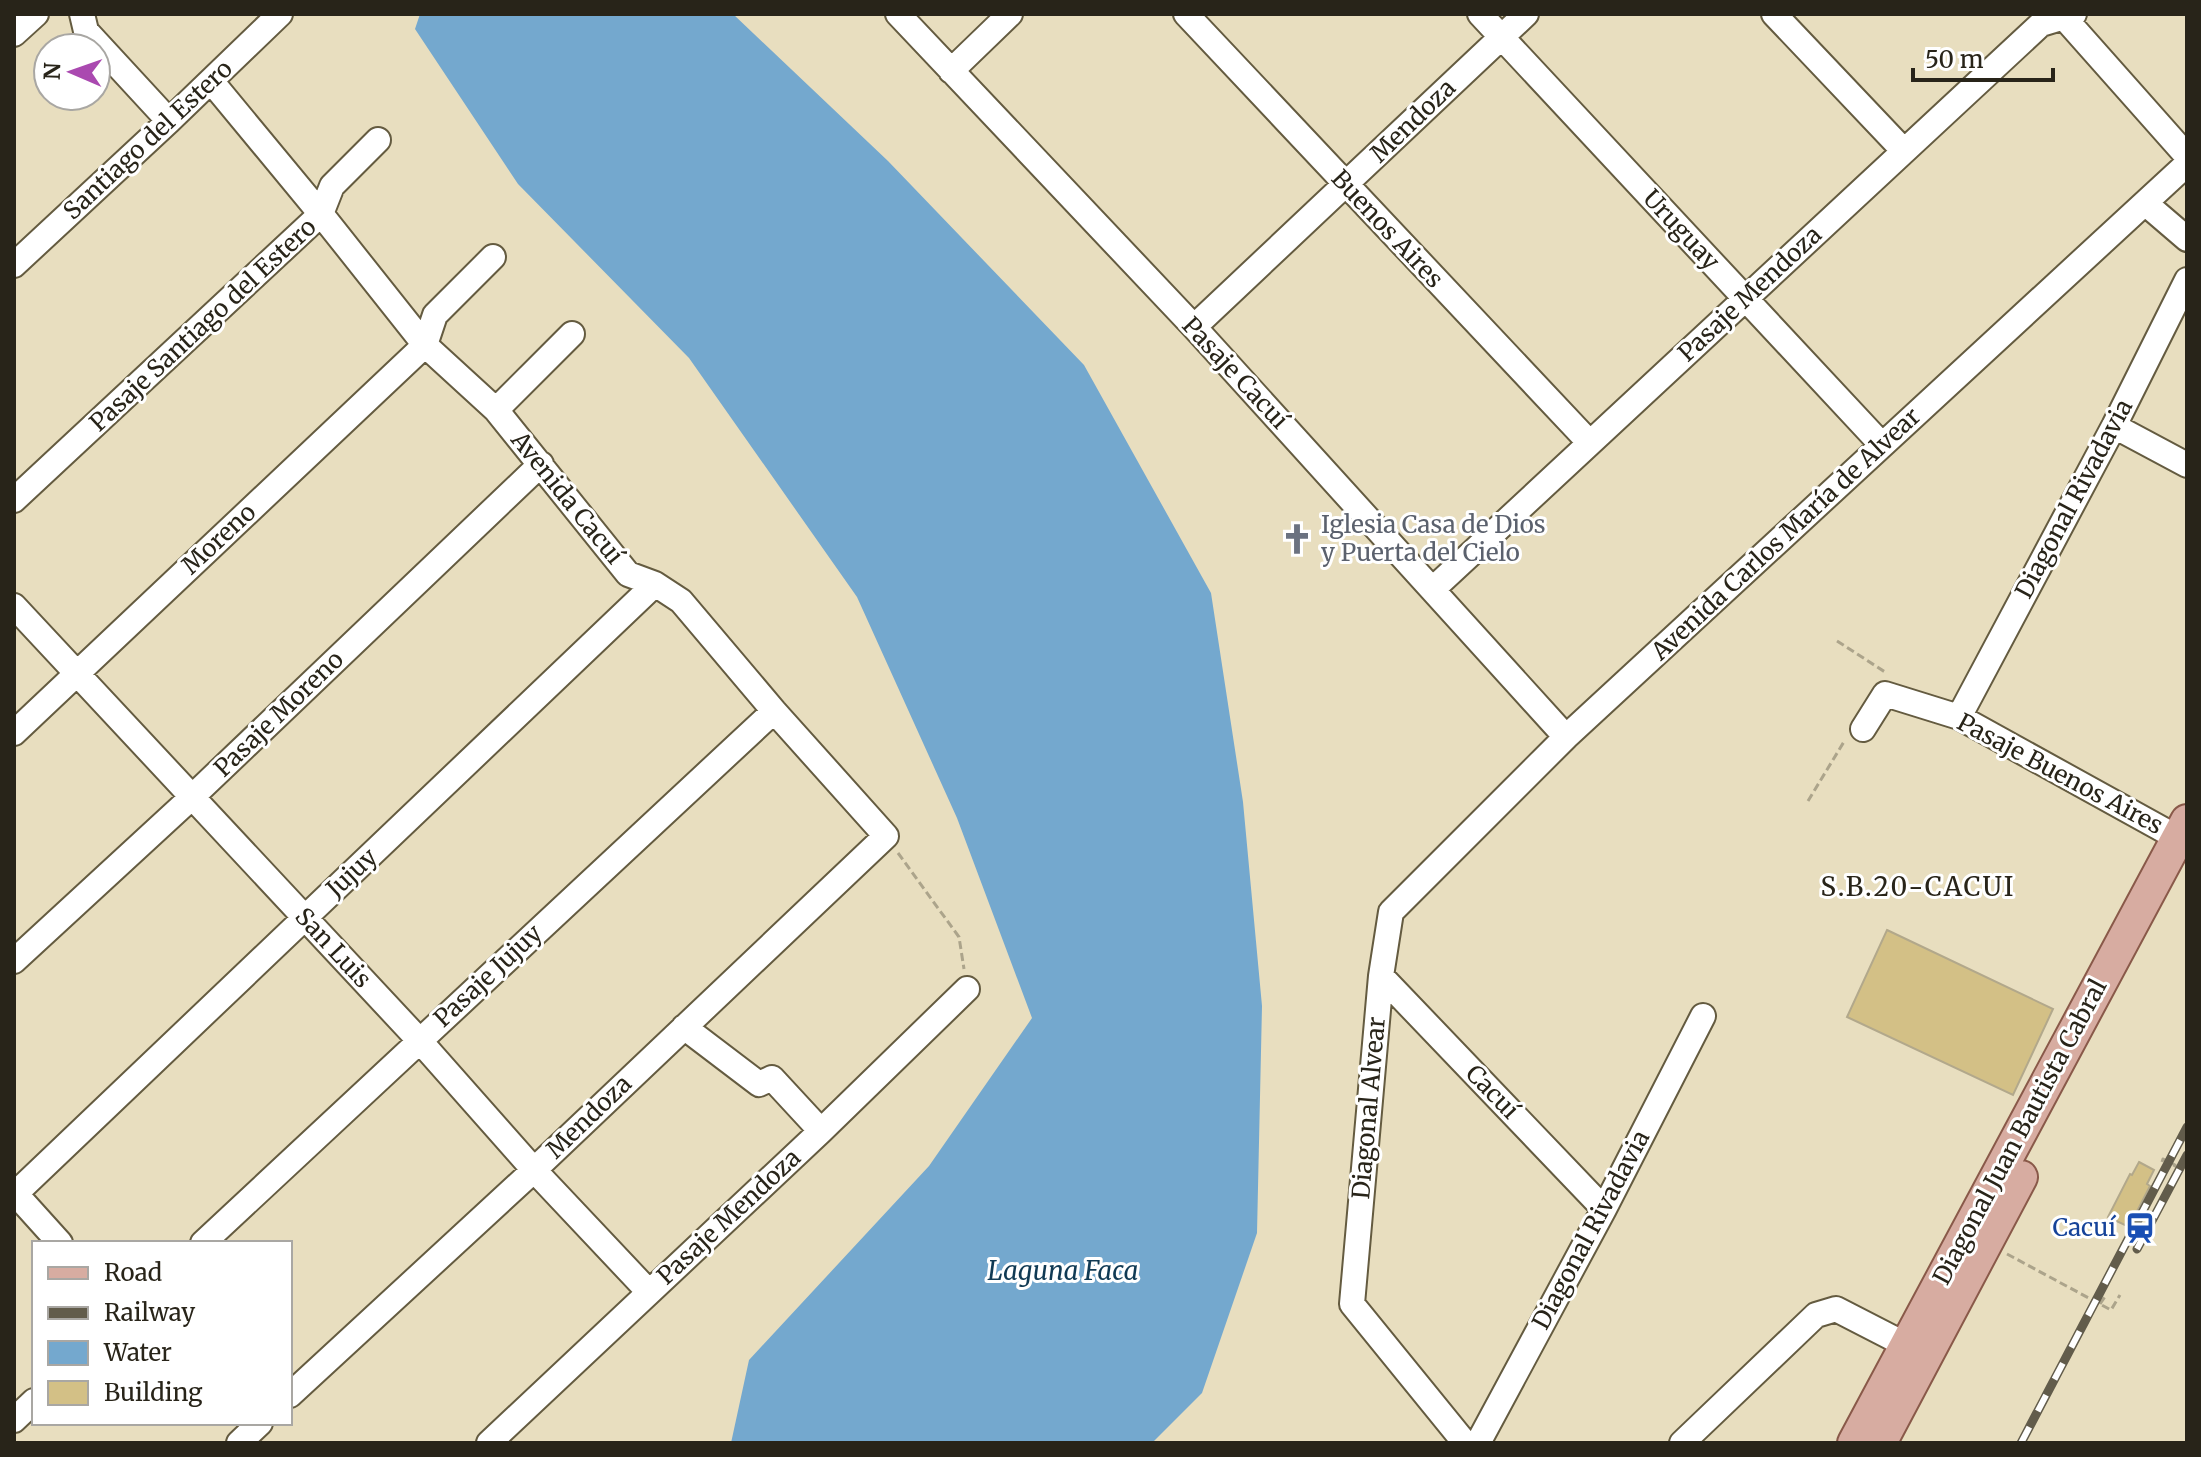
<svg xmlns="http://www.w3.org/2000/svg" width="2201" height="1457" font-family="Merriweather,serif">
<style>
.water{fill:#74a8ce}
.building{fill:#d3c086;stroke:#b2a88b;stroke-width:2}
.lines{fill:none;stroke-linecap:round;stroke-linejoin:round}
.minor-casing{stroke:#645b40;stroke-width:28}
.major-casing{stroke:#895949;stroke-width:36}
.path{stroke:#aca48b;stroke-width:3;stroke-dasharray:8 4;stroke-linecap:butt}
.minor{stroke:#fff;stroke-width:24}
.major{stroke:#d7aca1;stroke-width:32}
.rail-casing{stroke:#625c4b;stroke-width:9}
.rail{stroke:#fff;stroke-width:6;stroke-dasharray:18;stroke-linecap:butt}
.labels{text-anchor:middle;stroke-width:6;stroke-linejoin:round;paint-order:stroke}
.street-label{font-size:24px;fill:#282419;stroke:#fff}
.worship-label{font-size:24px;fill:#5b616d;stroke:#fff;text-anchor:start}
.transit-label{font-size:24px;fill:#164399;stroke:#fff;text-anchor:end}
.neighbourhood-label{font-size:26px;letter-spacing:2px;fill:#282419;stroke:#fff}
.water-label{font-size:26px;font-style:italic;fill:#103a54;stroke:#fff}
</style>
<rect width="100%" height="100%" fill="#e8debf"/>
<path class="water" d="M420 14H733L888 161 1084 365 1211 593 1243 802 1262 1006 1257 1233 1202 1393 1152 1443H731L749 1360 929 1166 1032 1018 957 818 857 597 689 358 518 184 415 29Z"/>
<path class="building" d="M1887 930 2053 1009 2013 1095 1847 1017Z
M2139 1162 2154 1170 2147 1184 2150 1186 2129 1227 2108 1217 2130 1174 2132 1175Z"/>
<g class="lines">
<defs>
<path id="minor" d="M82 14 86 31 169 121
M898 14 1194 327 1566 737
M1186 14 1589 442
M1480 14 1882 445
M1774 14 1904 151
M2061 14 2187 156
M14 34 36 14
M951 71 1010 14
M211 81 321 214 425 345 496 410 628 574 655 584 681 601 774 711 886 836 534 1170 290 1395
M2145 203 2187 239
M14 265 169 121 280 14
M1194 327 1526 14
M496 410 572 334
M2114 426 2187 465
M14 500 321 214 332 186 378 140
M1433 589 2041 24 2074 14
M14 606 419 1040 534 1170 649 1292
M1959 717 2114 426 2187 280
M1863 729 1885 694 1959 717 2187 843
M14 733 425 345 435 315 493 257
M14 961 191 798 541 464
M1381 976 1604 1209
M684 1027 759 1084 772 1078 821 1131
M14 1192 60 1243
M14 1195 655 584
M203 1243 774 711
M14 1420 34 1401
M239 1443 260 1423
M489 1443 821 1131 967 989
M1465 1443 1352 1304 1381 976 1391 912 1566 737 2187 164
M1478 1443 1604 1209 1703 1016
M1682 1443 1816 1315 1836 1309 1906 1345"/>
<path id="major" d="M1854 1443 2187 821
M1880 1443 2021 1177"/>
</defs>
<use href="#minor" class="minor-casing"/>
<use href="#major" class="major-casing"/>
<path class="path" d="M1837 641 1885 672
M1808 801 1845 740
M898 853 959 937 964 969
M2162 1162 2163 1159 2175 1165 2174 1167
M2007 1254 2111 1310 2120 1295
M2100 1304 2106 1295"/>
<use href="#minor" class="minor"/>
<use href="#major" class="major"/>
<defs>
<path id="rail" d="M2137 1249 2187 1155
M2021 1443 2187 1127"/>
</defs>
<use href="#rail" class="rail-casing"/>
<use href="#rail" class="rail"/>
</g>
<defs>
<symbol id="church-bare" viewBox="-9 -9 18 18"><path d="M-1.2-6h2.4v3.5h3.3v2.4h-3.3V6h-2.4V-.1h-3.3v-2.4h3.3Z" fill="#6b7280" stroke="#fff" stroke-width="2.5" paint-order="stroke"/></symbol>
<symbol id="station-bare" viewBox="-9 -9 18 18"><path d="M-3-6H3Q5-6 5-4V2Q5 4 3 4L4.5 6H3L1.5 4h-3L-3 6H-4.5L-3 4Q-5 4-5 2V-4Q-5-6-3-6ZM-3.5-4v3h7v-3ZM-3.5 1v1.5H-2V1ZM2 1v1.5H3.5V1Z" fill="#1a4fb4" stroke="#fff" stroke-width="2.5" paint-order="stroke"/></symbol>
</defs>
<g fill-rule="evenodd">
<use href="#church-bare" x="1275" y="517" width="44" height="44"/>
<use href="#station-bare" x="2118" y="1206" width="44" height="44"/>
</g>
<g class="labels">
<g class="street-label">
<text transform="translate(1413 121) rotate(-44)" y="8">Mendoza</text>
<text transform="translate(148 140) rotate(-43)" y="8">Santiago del Estero</text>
<text transform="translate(1387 229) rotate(47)" y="8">Buenos Aires</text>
<text transform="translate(1681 230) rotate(47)" y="8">Uruguay</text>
<text transform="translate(1750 294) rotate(-43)" y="8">Pasaje Mendoza</text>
<text transform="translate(203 325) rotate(-43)" y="8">Pasaje Santiago del Estero</text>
<text transform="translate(1235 373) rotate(47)" y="8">Pasaje Cacuí</text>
<text transform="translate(567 498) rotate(51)" y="8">Avenida Cacuí</text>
<text transform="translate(2074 499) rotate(-62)" y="8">Diagonal Rivadavia</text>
<text transform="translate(1786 534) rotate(-43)" y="8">Avenida Carlos María de Alvear</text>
<text transform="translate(219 539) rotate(-43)" y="8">Moreno</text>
<text transform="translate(279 714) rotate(-44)" y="8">Pasaje Moreno</text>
<text transform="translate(2060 774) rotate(28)" y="8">Pasaje Buenos Aires</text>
<text transform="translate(352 873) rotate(-43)" y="8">Jujuy</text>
<text transform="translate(333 948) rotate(47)" y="8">San Luis</text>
<text transform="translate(488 976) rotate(-43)" y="8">Pasaje Jujuy</text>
<text transform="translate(1492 1092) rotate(46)" y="8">Cacuí</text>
<text transform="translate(1369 1108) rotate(-85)" y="8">Diagonal Alvear</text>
<text transform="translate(589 1117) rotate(-44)" y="8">Mendoza</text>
<text transform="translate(2020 1132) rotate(-62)" y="8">Diagonal Juan Bautista Cabral</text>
<text transform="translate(729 1217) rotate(-43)" y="8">Pasaje Mendoza</text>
<text transform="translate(1591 1230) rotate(-62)" y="8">Diagonal Rivadavia</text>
</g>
<g class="worship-label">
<text x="1321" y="533">Iglesia Casa de Dios<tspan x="1321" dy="28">y Puerta del Cielo</tspan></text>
</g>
<g class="transit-label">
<text x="2116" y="1236">Cacuí</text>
</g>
<g class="neighbourhood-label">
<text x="1918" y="896">S.B.20-CACUI</text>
</g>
<g class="water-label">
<text x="1063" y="1280">Laguna Faca</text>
</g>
</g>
<rect width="2201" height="1457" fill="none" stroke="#282419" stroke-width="32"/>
<rect x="32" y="1241" width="260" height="184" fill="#ffffff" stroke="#a9a7a3" stroke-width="2"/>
<rect x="48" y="1267" width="40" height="12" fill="#d7aca1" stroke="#a9a7a3" stroke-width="2"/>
<text x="104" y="1281" font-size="24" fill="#282419">Road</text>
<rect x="48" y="1307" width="40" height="12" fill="#625c4b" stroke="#a9a7a3" stroke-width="2"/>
<text x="104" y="1321" font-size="24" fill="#282419">Railway</text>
<rect x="48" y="1341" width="40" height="24" fill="#74a8ce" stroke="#a9a7a3" stroke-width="2"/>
<text x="104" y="1361" font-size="24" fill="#282419">Water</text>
<rect x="48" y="1381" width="40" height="24" fill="#d3c086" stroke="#a9a7a3" stroke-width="2"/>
<text x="104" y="1401" font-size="24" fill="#282419">Building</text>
<g transform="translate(72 72) rotate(272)"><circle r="38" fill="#ffffff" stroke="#a9a7a3" stroke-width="2"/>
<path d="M0-6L14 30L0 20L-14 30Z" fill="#aa49b0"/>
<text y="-12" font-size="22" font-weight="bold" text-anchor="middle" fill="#282419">N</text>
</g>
<path d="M1913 68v12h140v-12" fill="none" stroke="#282419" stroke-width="4"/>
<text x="1925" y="68" font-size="24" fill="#282419" stroke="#ffffff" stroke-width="6" paint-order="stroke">50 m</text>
</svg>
